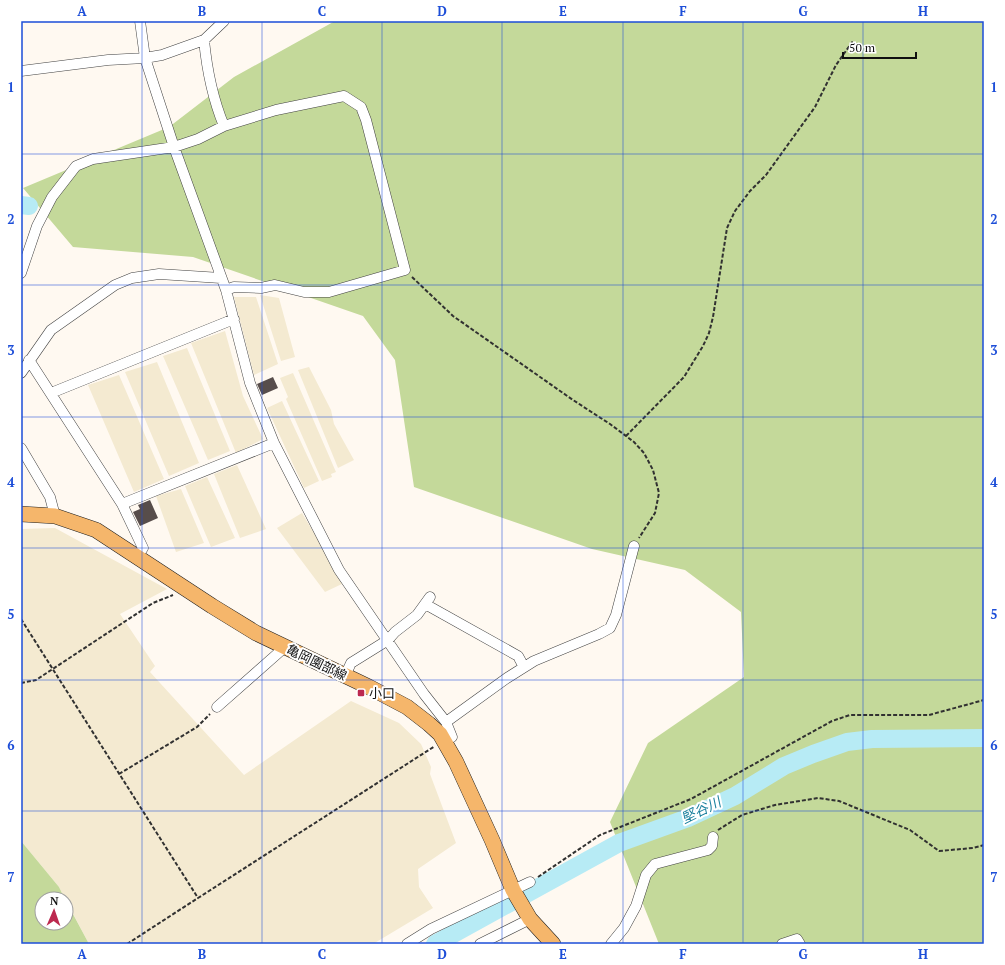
<svg xmlns="http://www.w3.org/2000/svg" width="1005" height="965" font-family="'PT Serif','Noto Sans JP',serif">
<style>
.farmland{fill:#f4ead1}
.forest{fill:#c4d99a}
.lines{fill:none;stroke-linecap:round;stroke-linejoin:round}
.river{stroke:#b7ebf5;stroke-width:18}
.building{fill:#574d4b}
.minor-casing{stroke:#424242;stroke-width:11}
.primary-casing{stroke:#202020;stroke-width:16}
.path{stroke:#313131;stroke-width:2;stroke-dasharray:4 2;stroke-linecap:butt}
.minor{stroke:#fff;stroke-width:10}
.primary{stroke:#f5b66b;stroke-width:15}
.grid{fill:none;stroke:#1d4ed8;stroke-width:1;stroke-opacity:0.55}
.poi-dot{fill:#bc294f;stroke:#fff;stroke-width:1.5}
.labels{text-anchor:middle;stroke-width:4;stroke-linejoin:round;paint-order:stroke}
.street-label{font-size:13px;fill:#0f0f0f;stroke:#fff}
.poi-label{font-size:13px;fill:#0f0f0f;stroke:#fff;text-anchor:start}
.water-label{font-size:14px;font-style:italic;fill:#1a809e;stroke:#fff}
.neatline{fill:none;stroke:#1d4ed8;stroke-width:1.5}
.grid-label{font-size:13px;text-anchor:middle;font-weight:bold;fill:#1d4ed8}
</style>
<rect width="100%" height="100%" fill="#fff9f1"/>
<path class="farmland" d="M260 295 279 298 295 357 281 361Z
M234 297H256L278 364 254 375Z
M225 331 243 396 263 439 236 453 191 343Z
M187 348 230 451 208 460 163 356Z
M157 362 199 463 169 476 125 372Z
M309 367 331 410 334 424 354 460 338 468 298 370Z
M293 373 336 472 331 474 332 477 322 481 286 399 288 397 280 378Z
M119 375 164 479 134 492 88 385Z
M282 401 319 481 304 488 267 408Z
M237 465 266 529 240 538 214 474Z
M207 477 235 538 211 547 185 486Z
M181 489 204 543 176 552 156 496Z
M302 513 344 583 325 592 277 528Z
M55 528 167 589 120 614 155 666 150 672 244 775 351 701 399 723 421 744 431 767 430 774 456 843 418 869 419 887 433 908 373 944H89L59 887 21 841V529Z"/>
<path class="forest" d="M335 21H984V944H659L610 822 648 743 744 677 741 612 685 570 592 549 414 487 395 360 363 316 193 257 73 247 23 188 169 127 234 77Z
M21 841 59 887 65 899H42V923H66V901L89 944H21Z"/>
<g class="lines">
<path class="river" d="M21 205 29 206
M435 944 619 843 688 818 735 796 784 766 813 754 847 742 872 739 984 738"/>
</g>
<path class="building" d="M273 377 278 388 262 395 257 384Z
M150 500 158 518 140 526 133 512 140 509 138 505Z"/>
<g class="lines">
<defs>
<path id="minor" d="M140 21 145 58 174 147 226 290 250 383 274 443 339 570 424 694 446 722 452 737 444 740
M204 40C207 71 212 97 224 126
M21 71 108 60 145 58 162 55 204 40 224 21
M21 273 37 226 52 197 76 166 93 159 174 147 198 139 224 126 276 110 344 96 361 107 366 120 405 270 329 292H304L275 285 261 288 234 287 226 290
M29 360 122 504 143 548 137 557
M21 373 51 330 115 285 132 278 159 274 221 278
M51 393 234 319
M21 448 50 497 55 516
M122 504 274 443
M425 604 518 656 524 667
M345 676 351 663 388 640 395 632 417 615 430 597
M217 707 285 647
M446 722 507 678 534 661 599 634 610 628 616 615 634 546
M407 944 431 929 530 882
M480 944 530 919
M611 944 624 928 636 906 646 875 655 864 708 850 712 846 713 837
M782 944 797 939 800 944"/>
<path id="primary" d="M21 514 55 516 96 530 212 606 256 633 369 687 407 707 429 724 440 734 456 762 492 840 513 890 530 919 553 944"/>
</defs>
<use href="#minor" class="minor-casing"/>
<use href="#primary" class="primary-casing"/>
<path class="path" d="M412 277 453 316 573 400 610 424 634 442 644 453 653 470 659 493 655 513 639 538
M626 436 684 377 703 346 709 333 713 317 727 228 735 211 750 191 766 175 815 107 836 65 853 41
M21 619 198 898 435 746
M21 683 36 680 153 603 173 595
M119 774 197 727 210 714
M718 830 742 815 775 805 818 798 839 801 910 830 939 851 973 848 984 845
M538 877 600 835 691 799 832 721 850 715H929L984 700
M127 944 198 898"/>
<use href="#minor" class="minor"/>
<use href="#primary" class="primary"/>
</g>
<path class="grid" d="M142 21V944M262 21V944M382 21V944M502 21V944M623 21V944M743 21V944M863 21V944M21 154H984M21 285H984M21 417H984M21 548H984M21 680H984M21 811H984"/>
<rect class="poi-dot" x="357" y="689" width="8" height="8" rx="2"/>
<g class="labels">
<g class="street-label">
<text transform="translate(317 662) rotate(26)" y="5">亀岡園部線</text>
</g>
<g class="poi-label">
<text x="369" y="698">小口</text>
</g>
<g class="water-label">
<text transform="translate(701 810) rotate(-26)" y="5">堅谷川</text>
</g>
</g>
<rect width="1005" height="965" fill="none" stroke="#ffffff" stroke-width="44"/>
<g transform="translate(54 911) rotate(2)"><circle r="19" fill="#ffffff" stroke="#9f9f9f"/>
<path d="M0-3L7 15L0 10L-7 15Z" fill="#bc294f"/>
<text y="-6" font-size="11" font-weight="bold" text-anchor="middle" fill="#0f0f0f">N</text>
</g>
<path d="M843 52v6h73v-6" fill="none" stroke="#0f0f0f" stroke-width="2"/>
<text x="849" y="52" font-size="12" fill="#0f0f0f" stroke="#ffffff" stroke-width="3" paint-order="stroke">50 m</text>
<rect x="22" y="22" width="961" height="921" class="neatline"/>
<g class="grid-label">
<text x="82" y="16">A</text>
<text x="202" y="16">B</text>
<text x="322" y="16">C</text>
<text x="442" y="16">D</text>
<text x="563" y="16">E</text>
<text x="683" y="16">F</text>
<text x="803" y="16">G</text>
<text x="923" y="16">H</text>
<text x="11" y="92">1</text>
<text x="994" y="92">1</text>
<text x="11" y="224">2</text>
<text x="994" y="224">2</text>
<text x="11" y="355">3</text>
<text x="994" y="355">3</text>
<text x="11" y="487">4</text>
<text x="994" y="487">4</text>
<text x="11" y="619">5</text>
<text x="994" y="619">5</text>
<text x="11" y="750">6</text>
<text x="994" y="750">6</text>
<text x="11" y="882">7</text>
<text x="994" y="882">7</text>
<text x="82" y="959">A</text>
<text x="202" y="959">B</text>
<text x="322" y="959">C</text>
<text x="442" y="959">D</text>
<text x="563" y="959">E</text>
<text x="683" y="959">F</text>
<text x="803" y="959">G</text>
<text x="923" y="959">H</text>
</g>
</svg>
